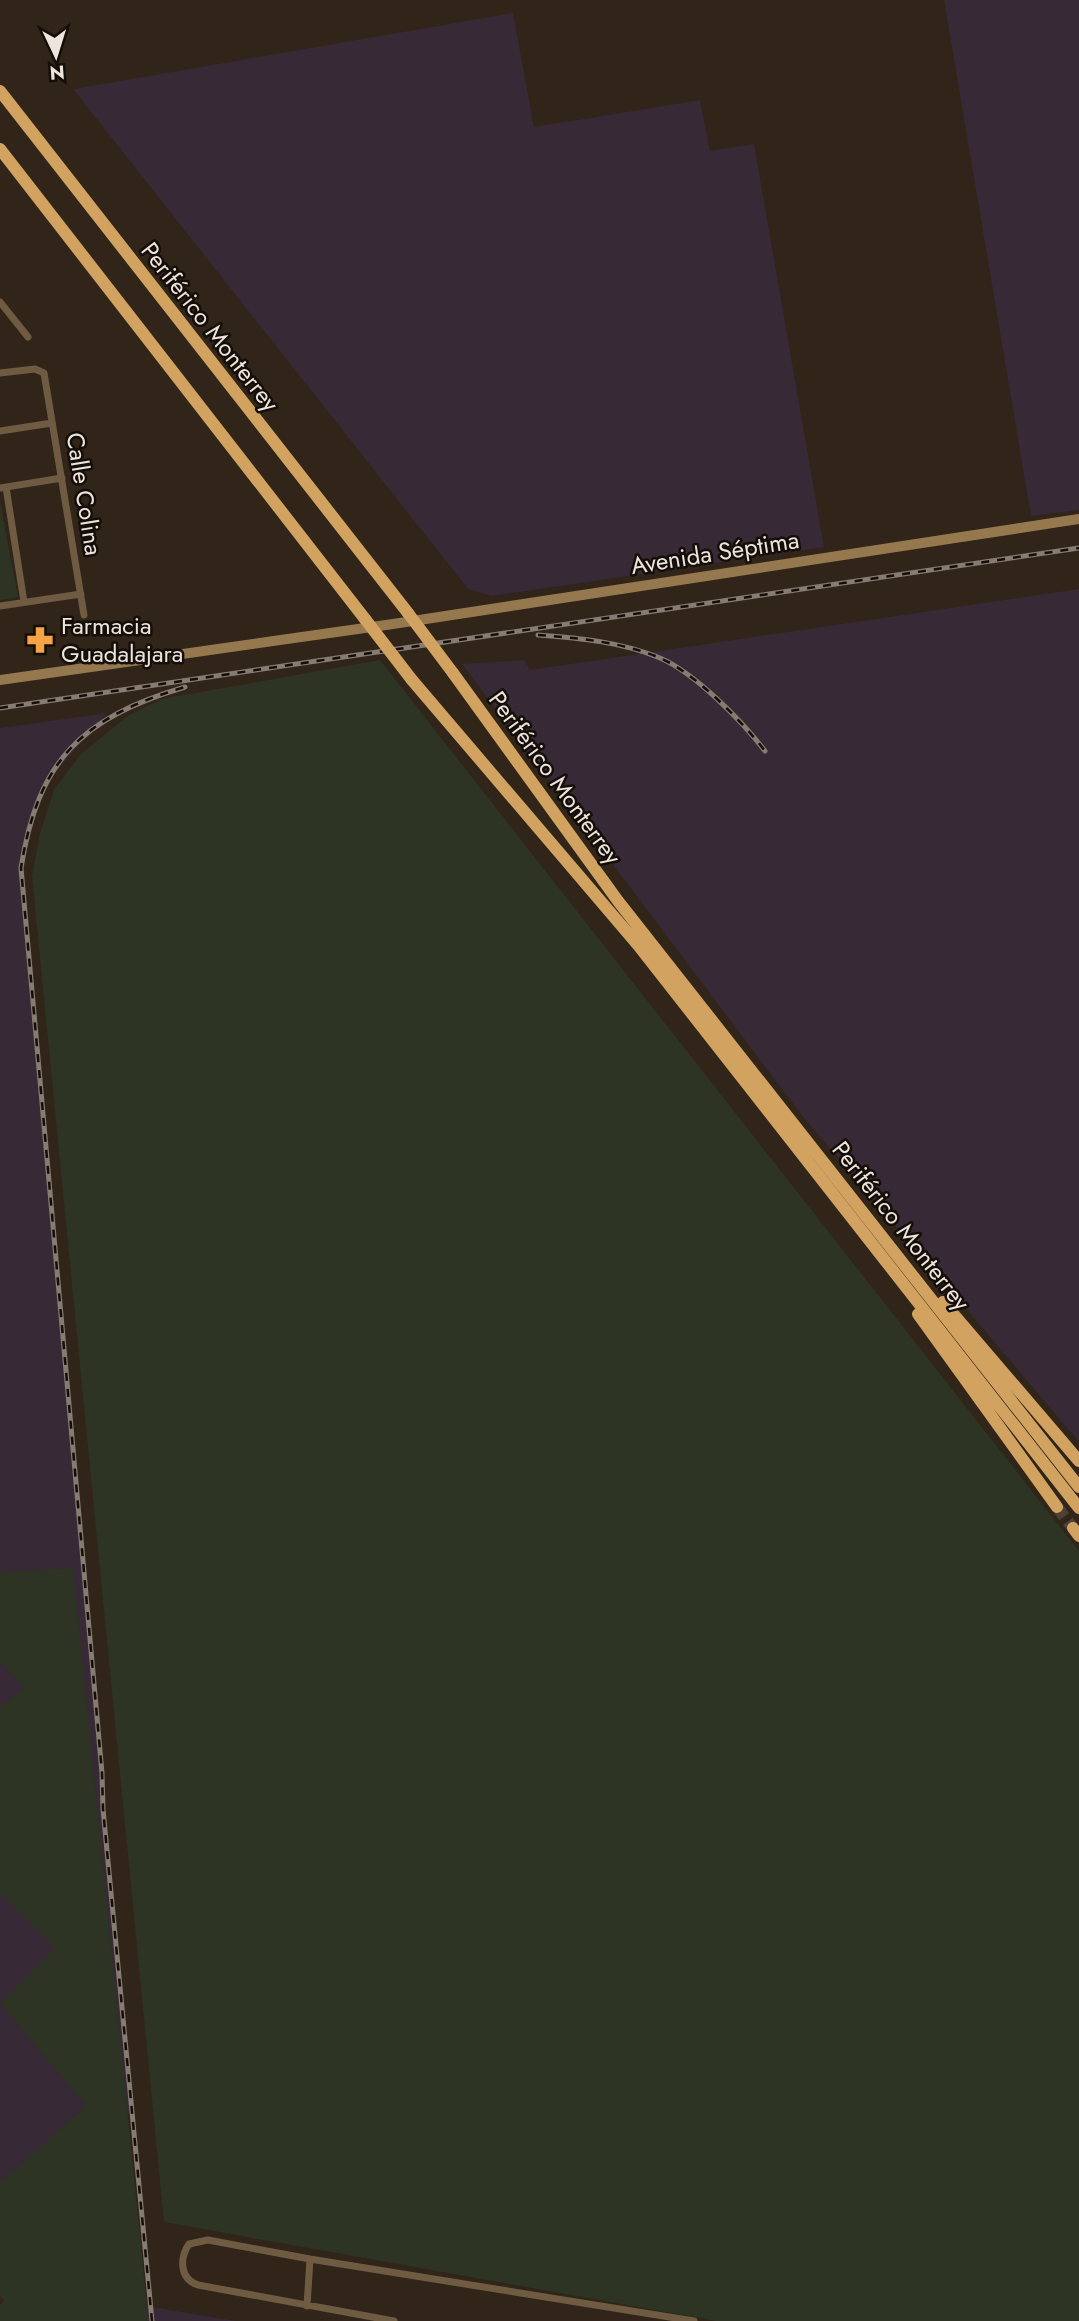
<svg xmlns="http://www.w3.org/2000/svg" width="1079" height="2321" font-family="Jost,sans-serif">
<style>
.industrial{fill:#372935}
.green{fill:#2d3423}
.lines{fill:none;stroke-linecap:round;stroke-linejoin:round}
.highway-tunnel{stroke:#4d4136;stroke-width:12;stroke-dasharray:12 6;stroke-linecap:butt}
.street{stroke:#6e5b42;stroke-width:7}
.secondary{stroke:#96784f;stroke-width:10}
.highway{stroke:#d1a260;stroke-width:12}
.rail-casing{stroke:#877c72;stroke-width:5}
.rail{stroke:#140e09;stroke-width:2.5;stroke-dasharray:8;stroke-linecap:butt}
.highway-bridge{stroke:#d1a260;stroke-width:12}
.labels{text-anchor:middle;stroke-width:5;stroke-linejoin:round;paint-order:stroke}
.street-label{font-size:24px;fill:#eee4dd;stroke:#140e09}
.poi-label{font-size:24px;fill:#eee4dd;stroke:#140e09;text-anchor:start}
</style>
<rect width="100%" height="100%" fill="#312418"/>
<path class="industrial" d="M944 0H1079V510L1031 516Z
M513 13 534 127 700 100 710 151 754 144 824 547 492 596 468 589 73 89Z
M1079 589V1442L800 1113 462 664 524 660 530 670Z
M107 713 44 785 24 846 23 916 132 2109 0 2241V728Z
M147 2306 236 2321H148Z"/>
<path class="green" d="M0 502 18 597 0 600Z
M380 660 1079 1551V2321H716L164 2222 32 876 40 833 54 790 80 755 126 717 162 699Z
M73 1568 147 2306 148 2321H0V2305L4 2300 0 2296V2179H4L86 2106 0 2003 55 1948 0 1893V1707L25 1688 0 1662V1572Z"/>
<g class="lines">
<path class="highway-tunnel" d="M1057 1507 1073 1528"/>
<path class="street" d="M0 302 28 337
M0 373 35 369 44 373 84 615
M0 431 52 423
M6 487 24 602
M0 488 62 478
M0 606 81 594
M307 2306 310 2259
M394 2321 198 2285C180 2279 179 2259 189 2244L208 2240 310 2259 694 2321"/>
<path class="secondary" d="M0 680 393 624 1079 519"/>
<path class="highway" d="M0 91 408 613
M0 149 365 619
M453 673 618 901 1079 1487
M412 680 638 945 1079 1508
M943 1302 1079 1461
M918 1314 1057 1507
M1073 1528 1079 1536"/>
<defs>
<path id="rail" d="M538 635C579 638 622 642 660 658 695 673 742 721 765 751
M0 708 1079 548
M152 2321 103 1809 102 1773 21 868C38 760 81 718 185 687"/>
</defs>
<use href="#rail" class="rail-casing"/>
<use href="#rail" class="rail"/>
<path class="highway-bridge" d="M408 613 453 673
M365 619 412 680"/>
</g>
<defs>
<symbol id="pharmacy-bare" viewBox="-9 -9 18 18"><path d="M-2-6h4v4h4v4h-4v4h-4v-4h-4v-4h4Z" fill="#f6a247" stroke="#140e09" stroke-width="2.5" paint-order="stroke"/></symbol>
</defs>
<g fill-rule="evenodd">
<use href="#pharmacy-bare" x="21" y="621" width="38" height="38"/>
</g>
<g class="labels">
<g class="street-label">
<text transform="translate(210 327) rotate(52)" y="8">Periférico Monterrey</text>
<text transform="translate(84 494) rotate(81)" y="8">Calle Colina</text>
<text transform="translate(715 553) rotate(-9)" y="8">Avenida Séptima</text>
<text transform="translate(555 778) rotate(54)" y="8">Periférico Monterrey</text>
<text transform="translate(901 1226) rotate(52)" y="8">Periférico Monterrey</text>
</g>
<g class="poi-label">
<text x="61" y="634">Farmacia<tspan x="61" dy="28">Guadalajara</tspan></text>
</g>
</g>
<g transform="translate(56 56) rotate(176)" stroke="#140e09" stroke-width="5" paint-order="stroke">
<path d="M0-5L12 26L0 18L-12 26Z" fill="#eee4dd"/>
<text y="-10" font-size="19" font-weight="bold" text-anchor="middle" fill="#eee4dd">N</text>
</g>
</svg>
